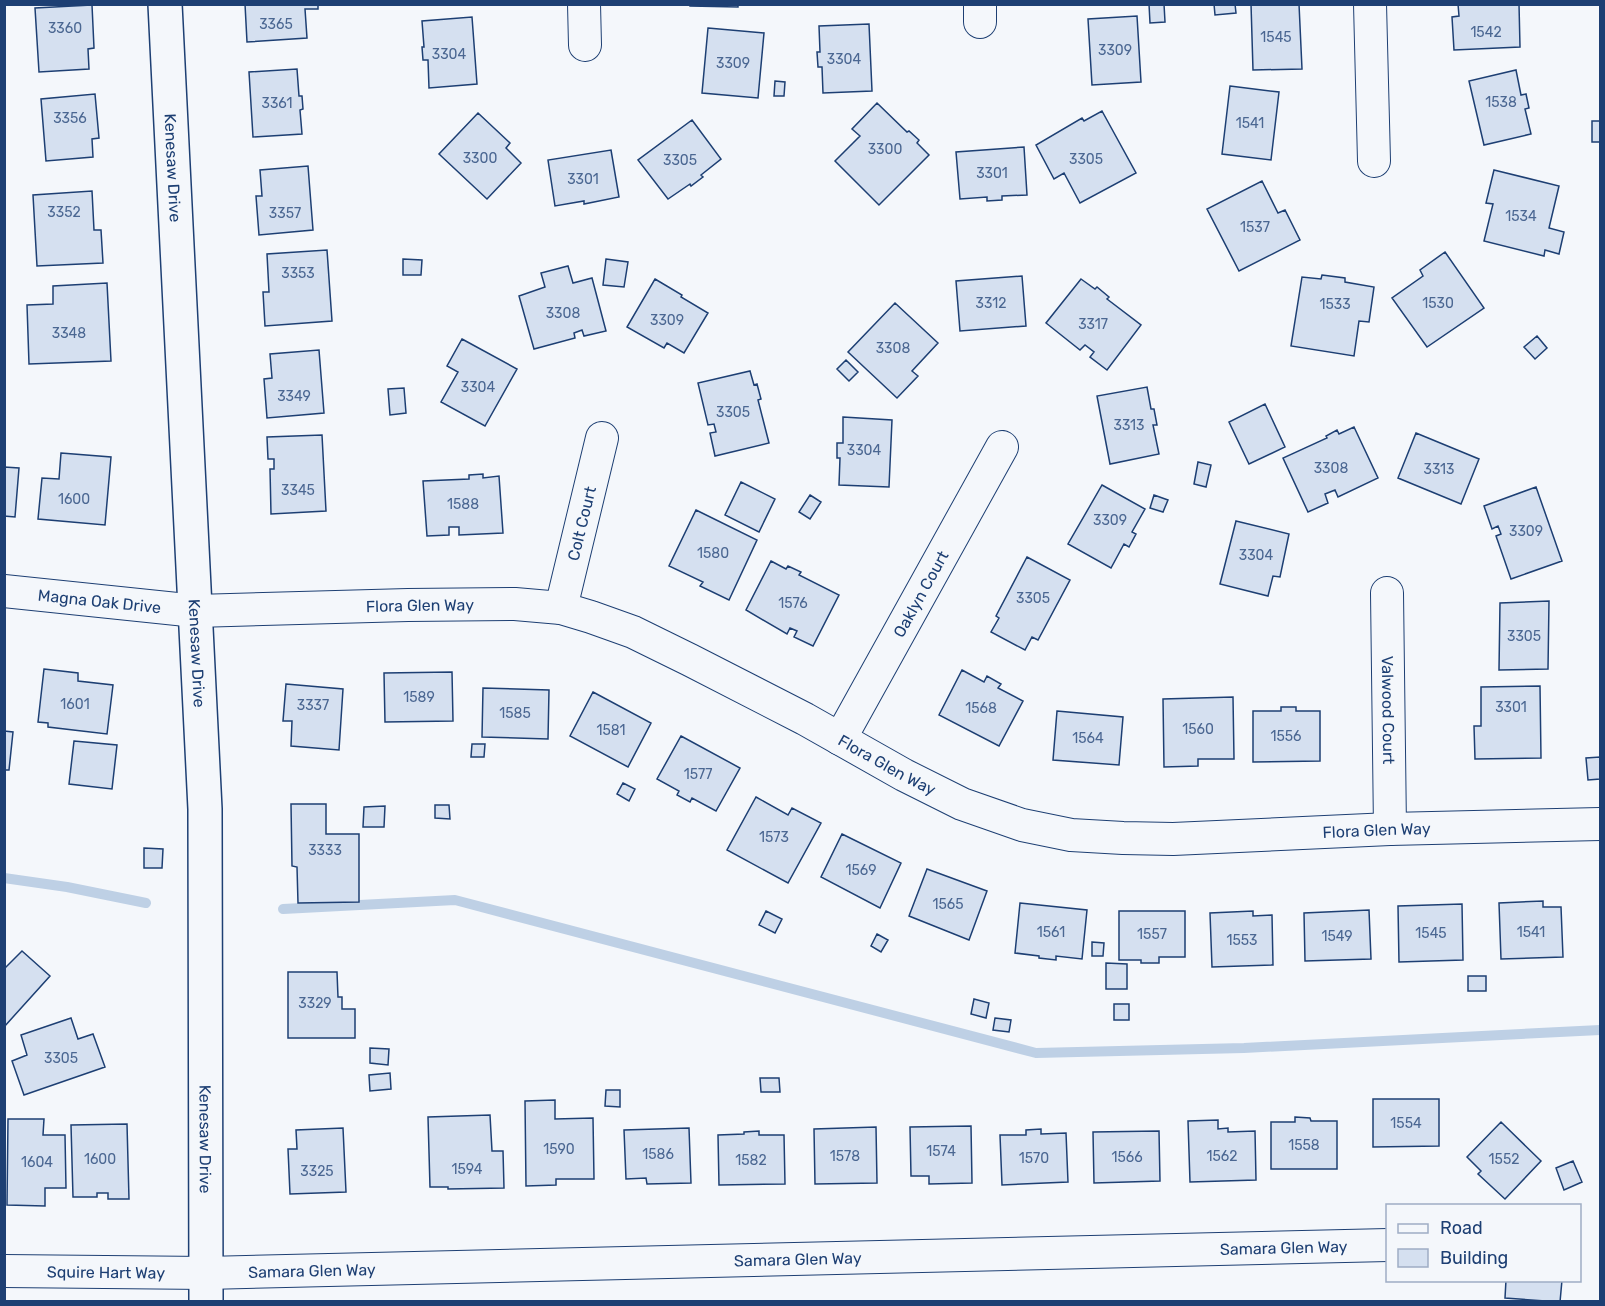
<svg xmlns="http://www.w3.org/2000/svg" width="1605" height="1306" font-family="Rubik,sans-serif">
<style>
.lines{fill:none;stroke-linecap:round;stroke-linejoin:round}
.stream{stroke:#bed0e5;stroke-width:10}
.building{fill:#d5e0f0;stroke:#1d3f73;stroke-width:1.5}
.minor-casing{stroke:#1d3f73;stroke-width:34}
.tertiary-casing{stroke:#1d3f73;stroke-width:36}
.minor{stroke:#f4f7fb;stroke-width:32}
.tertiary{stroke:#f4f7fb;stroke-width:33}
.labels{text-anchor:middle;stroke-width:4.5;stroke-linejoin:round;paint-order:stroke}
.number-label{font-size:14px;fill:#4b6792}
.street-label{font-size:16px;fill:#1d3f73;stroke:#f4f7fb}
</style>
<rect width="100%" height="100%" fill="#f4f7fb"/>
<g class="lines">
<path class="stream" d="M4 878 67 887 146 903
M283 909 455 900 1036 1053 1244 1048 1600 1030"/>
</g>
<path class="building" d="M245 4H318V9H305L307 38 247 42Z
M690 4H738V7L690 6Z
M1149 4H1164L1165 22 1150 23Z
M1214 4H1235L1236 13 1215 15Z
M1251 4H1299L1302 69 1253 70Z
M1458 4H1519L1520 47 1454 50 1452 17 1459 16Z
M92 5 94 48 88 49 89 69 39 72 35 8Z
M1137 16 1141 82 1092 85 1088 19Z
M472 17 477 84 429 88 428 60H423L422 47H424L422 21Z
M869 24 872 91 823 93 822 67H818L817 52H820L819 26Z
M708 28 764 33 758 98 702 93Z
M297 69 299 96H302L303 109 300 110 302 134 253 137 249 72Z
M1516 70 1521 95 1526 94 1529 108 1525 109 1531 134 1484 145 1469 81Z
M775 81 785 82 784 96H774Z
M1230 86 1279 92 1271 160 1222 154Z
M95 94 99 138 92 139 93 157 46 161 41 99Z
M877 103 907 132 909 131 919 140 917 143 929 155 879 205 835 161 860 136 852 129Z
M1102 111 1136 173 1080 203 1064 173 1054 179 1036 145 1082 118 1084 121Z
M478 113 510 143 506 148 521 163 487 199 439 154Z
M692 120 721 159 701 175 703 177 691 186 690 184 668 199 638 160Z
M1592 121H1600V142H1592Z
M1024 147 1027 195 1002 196V200L987 201V197L960 199 956 152Z
M611 150 619 197 584 204V201L555 206 548 160Z
M308 166 313 230 259 235 256 196H262L260 170Z
M1494 170 1559 186 1549 228 1564 232 1559 254 1545 250 1544 256 1484 241 1493 204 1486 203Z
M1262 181 1278 213 1285 210 1300 240 1239 271 1207 209Z
M92 191 94 230H101L103 263 37 266 33 195Z
M327 250 332 321 265 326 263 292H269L267 254Z
M1445 252 1484 308 1427 347 1392 298 1423 276 1420 270Z
M403 259 422 260 421 275H403Z
M606 259 628 262 624 287 603 285Z
M568 266 573 283 592 278 606 331 584 336 582 330 574 333 575 338 534 349 519 296 545 287 541 273Z
M1322 275 1345 278V282L1374 287 1369 322 1359 321 1354 356 1291 346 1302 277 1321 279Z
M1022 276 1026 326 960 331 956 281Z
M655 279 682 295 681 297 708 313 684 353 667 343 664 348 627 327Z
M1081 279 1095 289 1097 287 1109 297 1107 299 1141 325 1107 370 1090 357 1094 352 1085 345 1080 350 1046 323Z
M107 283 111 361 29 364 27 305 53 304V286Z
M895 303 938 343 912 371 918 376 897 398 848 352Z
M1537 336 1547 348 1535 359 1524 347Z
M462 339 517 369 485 426 441 402 458 372 447 366Z
M319 350 324 413 267 418 264 379 272 378 270 354Z
M846 360 858 372 849 381 837 369Z
M750 371 754 385 757 384 761 399 758 400 769 443 715 456 710 433 716 432 714 424 708 425 698 383Z
M1147 387 1151 409H1154L1157 425H1153L1159 454 1110 464 1097 396Z
M404 388 406 413 390 415 388 389Z
M1265 404 1285 447 1249 464 1229 422Z
M843 417 892 420 889 487 839 485 840 458H837V443H843Z
M1354 427 1378 478 1338 497 1335 490 1325 494 1328 503 1308 512 1283 458 1327 438 1326 436 1337 430 1339 434Z
M1416 433 1479 459 1461 504 1398 478Z
M322 435 326 511 271 514 270 469H274V459H268L267 437Z
M61 453 111 457 105 525 38 519 42 478 59 479Z
M1198 462 1211 465 1206 487 1194 484Z
M4 467 19 468 15 517 4 516Z
M483 474V478L499 476 503 533 459 535V527H449V535L427 536 423 481 469 479V475Z
M741 482 775 499 759 532 725 515Z
M1102 485 1145 509 1132 532 1136 534 1129 547 1124 544 1111 568 1068 544Z
M1536 487 1562 561 1511 579 1496 536 1501 534 1498 526 1492 529 1484 506Z
M810 495 821 502 810 519 799 512Z
M1154 495 1168 500 1163 512 1150 508Z
M696 510 757 540 729 600 700 586 703 582 669 566Z
M1236 521 1289 534 1280 577 1273 576 1268 596 1220 584Z
M1027 557 1070 580 1038 640 1032 637 1025 650 991 632 999 618 996 616Z
M771 561 786 569 788 566 801 572 799 575 839 595 813 646 794 637 797 631 790 628 787 634 746 610Z
M1549 601 1548 669 1499 670 1500 603Z
M44 669 78 673V681L113 685 107 734 48 727V723L38 722Z
M962 670 984 682 987 676 1001 684 998 688 1023 701 999 746 939 715Z
M452 672 453 721 385 722 384 673Z
M286 684 343 689 339 750 291 746 292 721H283Z
M1540 686 1541 758 1475 759 1474 726H1481V687Z
M483 688 549 690 548 739 482 737Z
M593 692 651 723 628 767 570 736Z
M1233 697 1234 759H1198V766L1164 767 1163 699Z
M1281 707H1296V711H1320V761L1253 762V711H1281Z
M1057 711 1123 717 1119 765 1053 760Z
M4 731 13 732 9 770H4Z
M681 736 740 768 716 811 692 798 690 802 677 795 679 791 657 779Z
M74 741 117 745 112 789 69 784Z
M472 744H485L484 757H471Z
M1600 757V779L1588 780 1586 758Z
M623 783 635 789 629 801 617 794Z
M756 797 788 815 792 808 821 823 788 883 727 850Z
M291 804H326V834H359V902L298 903 297 867 292 866Z
M435 805H449L450 819 435 818Z
M385 806 384 827H363L364 807Z
M842 834 901 863 880 908 821 877Z
M144 848 163 849 162 868H144Z
M927 869 987 891 969 940 909 916Z
M1543 901V907H1561L1563 957 1501 959 1499 903Z
M1020 903 1087 910 1082 959 1056 956V960L1039 958V956L1015 953Z
M1462 904 1463 960 1399 962 1398 906Z
M1369 910 1371 959 1305 961 1304 913Z
M766 911 782 919 775 933 759 925Z
M1119 911H1185V957H1159V963H1141V960H1119Z
M1253 911V916L1272 915 1273 965 1212 967 1210 913Z
M877 934 888 940 881 952 871 946Z
M1092 942 1104 943 1103 956H1092Z
M22 951 50 976 4 1027V969Z
M1106 963 1127 964V989H1106Z
M288 972H337L338 997H342V1009H355V1038H288Z
M1468 976H1486V991H1468Z
M974 999 989 1003 986 1018 971 1014Z
M1114 1004H1129V1020H1114Z
M71 1018 78 1039 93 1034 105 1067 24 1095 12 1061 27 1055 21 1035Z
M995 1018 1011 1020 1009 1032 993 1030Z
M370 1048 389 1049 388 1065 370 1063Z
M390 1073 391 1089 370 1091 369 1075Z
M760 1078H779L780 1092H761Z
M606 1090H620V1107L605 1106Z
M1373 1099H1439V1146L1373 1147Z
M555 1100V1119L593 1118 594 1179H556V1185L526 1186 525 1101Z
M490 1115 492 1151H503L504 1188 448 1189V1187H430L428 1117Z
M1295 1117 1310 1118 1311 1121H1337V1169H1271V1122H1295Z
M8 1119H44L43 1135H65L66 1188H45V1206L7 1205Z
M1218 1120V1129L1228 1128V1132L1255 1131 1256 1180 1190 1182 1188 1121Z
M1501 1122 1541 1161 1505 1199 1478 1174 1481 1171 1467 1157Z
M127 1124 129 1199H108V1193H97V1197H73L71 1125Z
M971 1126 972 1183 929 1184V1176H911L910 1127Z
M876 1127 877 1183 815 1184 814 1129Z
M343 1128 346 1192 290 1194 288 1149H297L296 1130Z
M689 1128 691 1183 647 1184 646 1178 626 1179 624 1130Z
M1041 1129V1134L1066 1133 1068 1182 1002 1185 1000 1135H1026V1130Z
M759 1131V1135H784L785 1184 719 1185 718 1135 744 1134V1132Z
M1159 1131 1160 1181 1094 1183 1093 1132Z
M1573 1161 1582 1182 1564 1190 1556 1168Z
M1506 1280H1562L1560 1302 1505 1298Z"/>
<g class="lines">
<defs>
<g id="minor">
<path d="M584 4 585 45"/>
<path d="M980 4V22"/>
<path d="M1370 4 1374 161"/>
<path id="s1" d="M4 591 196 611 408 605 515 604 561 608 591 617 633 632 690 660 805 719 904 775 962 804 1022 825 1071 835 1123 838 1173 839 1390 829 1600 824"/>
<path id="s2" d="M1387 593 1390 829"/>
<path id="s3" d="M561 608 602 438"/>
<path id="s4" d="M840 739 1002 447"/>
<path id="s5" d="M4 1271 206 1273 1388 1245"/>
</g>
<g id="tertiary">
<path id="s6" d="M165 4 205 809 206 1302"/>
</g>
</defs>
<use href="#minor" class="minor-casing"/>
<use href="#tertiary" class="tertiary-casing"/>
<use href="#minor" class="minor"/>
<use href="#tertiary" class="tertiary"/>
</g>
<g class="labels">
<g class="number-label">
<text x="276" y="29">3365</text>
<text x="65" y="33">3360</text>
<text x="1486" y="37">1542</text>
<text x="1276" y="42">1545</text>
<text x="1115" y="55">3309</text>
<text x="449" y="59">3304</text>
<text x="844" y="64">3304</text>
<text x="733" y="68">3309</text>
<text x="1501" y="107">1538</text>
<text x="277" y="108">3361</text>
<text x="70" y="123">3356</text>
<text x="1250" y="128">1541</text>
<text x="885" y="154">3300</text>
<text x="480" y="163">3300</text>
<text x="1086" y="164">3305</text>
<text x="680" y="165">3305</text>
<text x="992" y="178">3301</text>
<text x="583" y="184">3301</text>
<text x="64" y="217">3352</text>
<text x="285" y="218">3357</text>
<text x="1521" y="221">1534</text>
<text x="1255" y="232">1537</text>
<text x="298" y="278">3353</text>
<text x="991" y="308">3312</text>
<text x="1438" y="308">1530</text>
<text x="1335" y="309">1533</text>
<text x="563" y="318">3308</text>
<text x="667" y="325">3309</text>
<text x="1093" y="329">3317</text>
<text x="69" y="338">3348</text>
<text x="893" y="353">3308</text>
<text x="478" y="392">3304</text>
<text x="294" y="401">3349</text>
<text x="733" y="417">3305</text>
<text x="1129" y="430">3313</text>
<text x="864" y="455">3304</text>
<text x="1331" y="473">3308</text>
<text x="1439" y="474">3313</text>
<text x="298" y="495">3345</text>
<text x="74" y="504">1600</text>
<text x="463" y="509">1588</text>
<text x="1110" y="525">3309</text>
<text x="1526" y="536">3309</text>
<text x="713" y="558">1580</text>
<text x="1256" y="560">3304</text>
<text x="1033" y="603">3305</text>
<text x="793" y="608">1576</text>
<text x="1524" y="641">3305</text>
<text x="419" y="702">1589</text>
<text x="75" y="709">1601</text>
<text x="313" y="710">3337</text>
<text x="1511" y="712">3301</text>
<text x="981" y="713">1568</text>
<text x="515" y="718">1585</text>
<text x="1198" y="734">1560</text>
<text x="611" y="735">1581</text>
<text x="1286" y="741">1556</text>
<text x="1088" y="743">1564</text>
<text x="698" y="779">1577</text>
<text x="774" y="842">1573</text>
<text x="325" y="855">3333</text>
<text x="861" y="875">1569</text>
<text x="948" y="909">1565</text>
<text x="1051" y="937">1561</text>
<text x="1531" y="937">1541</text>
<text x="1431" y="938">1545</text>
<text x="1152" y="939">1557</text>
<text x="1337" y="941">1549</text>
<text x="1242" y="945">1553</text>
<text x="315" y="1008">3329</text>
<text x="61" y="1063">3305</text>
<text x="1406" y="1128">1554</text>
<text x="1304" y="1150">1558</text>
<text x="559" y="1154">1590</text>
<text x="941" y="1156">1574</text>
<text x="658" y="1159">1586</text>
<text x="845" y="1161">1578</text>
<text x="1222" y="1161">1562</text>
<text x="1127" y="1162">1566</text>
<text x="1034" y="1163">1570</text>
<text x="100" y="1164">1600</text>
<text x="1504" y="1164">1552</text>
<text x="751" y="1165">1582</text>
<text x="37" y="1167">1604</text>
<text x="467" y="1174">1594</text>
<text x="317" y="1176">3325</text>
</g>
<g class="street-label">
<text dy="6" stroke="none"><textPath href="#s6" startOffset="164">Kenesaw Drive</textPath></text>
<text dy="6" stroke="none"><textPath href="#s3" startOffset="87">Colt Court</textPath></text>
<text dy="6" stroke="none"><textPath href="#s4" startOffset="166">Oaklyn Court</textPath></text>
<text dy="6" stroke="none"><textPath href="#s1" startOffset="96">Magna Oak Drive</textPath></text>
<text dy="6" stroke="none"><textPath href="#s1" startOffset="417">Flora Glen Way</textPath></text>
<text dy="6" stroke="none"><textPath href="#s6" startOffset="650">Kenesaw Drive</textPath></text>
<text dy="6" stroke="none"><textPath href="#s2" startOffset="117">Valwood Court</textPath></text>
<text dy="6" stroke="none"><textPath href="#s1" startOffset="921">Flora Glen Way</textPath></text>
<text dy="6" stroke="none"><textPath href="#s1" startOffset="1425">Flora Glen Way</textPath></text>
<text dy="6" stroke="none"><textPath href="#s6" startOffset="1136">Kenesaw Drive</textPath></text>
<text dy="6" stroke="none"><textPath href="#s5" startOffset="1280">Samara Glen Way</textPath></text>
<text dy="6" stroke="none"><textPath href="#s5" startOffset="794">Samara Glen Way</textPath></text>
<text dy="6" stroke="none"><textPath href="#s5" startOffset="308">Samara Glen Way</textPath></text>
<text dy="6" stroke="none"><textPath href="#s5" startOffset="102">Squire Hart Way</textPath></text>
</g>
</g>
<rect width="1605" height="1306" fill="none" stroke="#1d3f73" stroke-width="12"/>
<rect x="1386" y="1204" width="195" height="78" fill="#f4f7fb" stroke="#9eadc5" stroke-width="1.5"/>
<rect x="1398" y="1224" width="30" height="9" fill="#f4f7fb" stroke="#9eadc5" stroke-width="1.5"/>
<text x="1440" y="1234" font-size="18" fill="#1d3f73">Road</text>
<rect x="1398" y="1249" width="30" height="18" fill="#d5e0f0" stroke="#9eadc5" stroke-width="1.5"/>
<text x="1440" y="1264" font-size="18" fill="#1d3f73">Building</text>
</svg>
